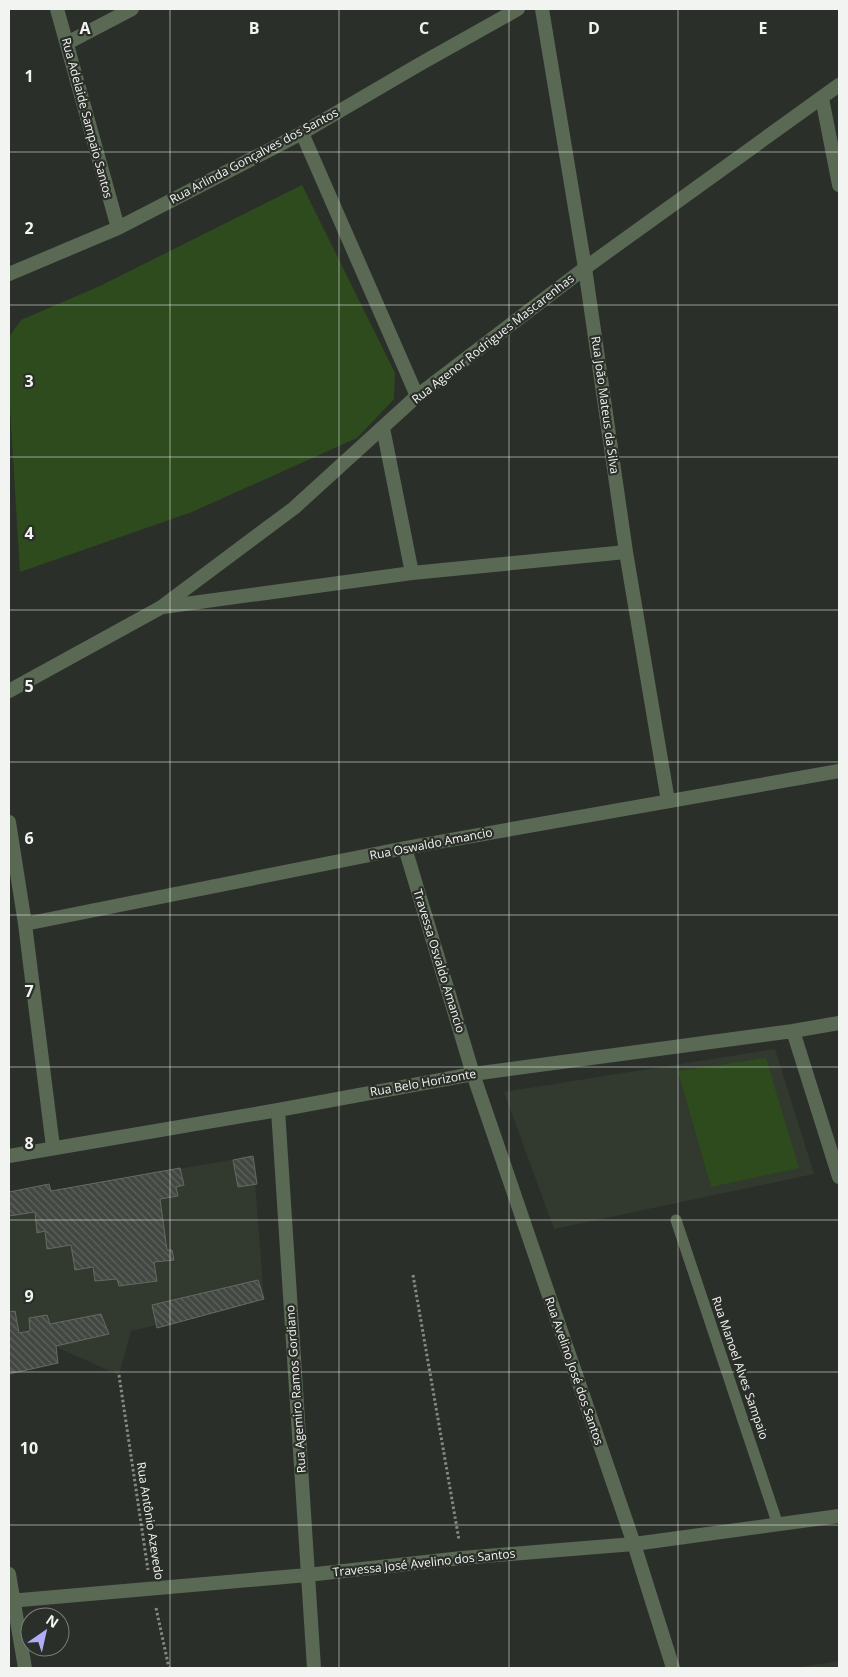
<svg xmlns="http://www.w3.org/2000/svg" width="848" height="1677" font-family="'Open Sans',sans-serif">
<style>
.built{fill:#32392f}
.garden{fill:#2d4b1d}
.building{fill:url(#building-back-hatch);stroke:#656a63}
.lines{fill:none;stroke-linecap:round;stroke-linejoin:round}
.path{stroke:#868985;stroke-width:3;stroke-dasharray:2.5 2.5;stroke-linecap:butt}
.service{stroke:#5a6953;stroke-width:11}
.minor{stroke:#5a6953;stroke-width:14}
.grid{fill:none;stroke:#f2f4f1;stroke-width:1;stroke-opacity:0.55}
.labels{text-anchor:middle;stroke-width:4.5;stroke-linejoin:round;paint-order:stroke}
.street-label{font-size:12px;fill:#f2f4f1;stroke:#2b2f29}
.grid-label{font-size:16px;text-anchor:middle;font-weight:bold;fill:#f2f4f1;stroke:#2b2f29;stroke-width:4.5;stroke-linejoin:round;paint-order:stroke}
</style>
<defs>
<pattern id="building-back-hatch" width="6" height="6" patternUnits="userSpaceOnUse" patternTransform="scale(1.25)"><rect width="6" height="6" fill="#434741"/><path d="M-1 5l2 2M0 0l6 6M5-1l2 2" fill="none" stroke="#5f625d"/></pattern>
</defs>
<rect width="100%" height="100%" fill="#2b2f29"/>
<path class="built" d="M775 1049 814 1174 554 1229 504 1092Z
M253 1156 264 1299 131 1331 119 1375 56 1347 58 1363 9 1374V1192L49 1184 51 1191Z
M839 1661V1668H793Z"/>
<path class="garden" d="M302 185 395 373 394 399 357 438 192 512 20 572 9 392V337L21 320 102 285Z
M766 1058 799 1168 711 1187 678 1071Z"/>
<path class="building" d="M253 1156 257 1184 238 1187 233 1160Z
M180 1168 184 1185 176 1187 178 1196 160 1199 167 1250H172L174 1260 154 1262 157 1281 119 1286 117 1279 95 1281 93 1267 75 1270 71 1245 47 1249 45 1231 37 1233 35 1212 9 1216V1192L49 1184 51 1191Z
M258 1280 264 1299 157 1328 152 1305Z
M15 1311 19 1333 30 1331 29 1318 47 1315 50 1324 101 1314 109 1334 56 1346 58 1363 9 1374V1312Z"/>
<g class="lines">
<path class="path" d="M413 1275 459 1540
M119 1375 148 1570
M156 1608 169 1668"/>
<path class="service" d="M676 1220 778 1525"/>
<path class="minor" d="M57 9 118 228
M542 9 585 268 626 552 668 801
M67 43 132 9
M822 98 839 185
M302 133 417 396
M9 274 118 228 302 133 420 64 518 9
M383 428 412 573
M163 607 412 573 626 552
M9 691 160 608 294 508 417 396 585 268 839 85
M9 822 25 924 53 1147
M405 848 473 1074 634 1544 673 1668
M25 924 405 848 839 771
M793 1031 839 1177
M278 1110 314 1668
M9 1156 278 1110 473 1074 793 1031 839 1023
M9 1574 25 1668
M9 1601 307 1575 462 1558 634 1544 839 1516"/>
</g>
<path class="grid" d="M170 9V1668M339 9V1668M509 9V1668M678 9V1668M9 152H839M9 305H839M9 457H839M9 610H839M9 762H839M9 915H839M9 1067H839M9 1220H839M9 1372H839M9 1525H839"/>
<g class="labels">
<g class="street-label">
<text transform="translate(87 118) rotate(75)" y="4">Rua Adelaide Sampaio Santos</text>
<text transform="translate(254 156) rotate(-28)" y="4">Rua Arlinda Gonçalves dos Santos</text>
<text transform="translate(493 339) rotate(-38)" y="4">Rua Agenor Rodrigues Mascarenhas</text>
<text transform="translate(605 405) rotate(82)" y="4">Rua João Mateus da Silva</text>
<text transform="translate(431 844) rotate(-11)" y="4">Rua Oswaldo Amancio</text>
<text transform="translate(439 961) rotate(73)" y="4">Travessa Osvaldo Amancio</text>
<text transform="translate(423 1083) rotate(-10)" y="4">Rua Belo Horizonte</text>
<text transform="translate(740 1368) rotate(71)" y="4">Rua Manoel Alves Sampaio</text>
<text transform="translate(574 1371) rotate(71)" y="4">Rua Avelino José dos Santos</text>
<text transform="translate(296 1389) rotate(-94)" y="4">Rua Agemiro Ramos Gordiano</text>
<text transform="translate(150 1521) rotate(81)" y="4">Rua Antônio Azevedo</text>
<text transform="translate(424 1563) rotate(-6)" y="4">Travessa José Avelino dos Santos</text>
</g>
</g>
<g class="grid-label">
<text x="85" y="34">A</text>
<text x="254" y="34">B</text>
<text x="424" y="34">C</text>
<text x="594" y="34">D</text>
<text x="763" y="34">E</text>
<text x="29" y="82">1</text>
<text x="29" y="234">2</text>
<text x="29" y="387">3</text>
<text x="29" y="539">4</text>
<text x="29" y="692">5</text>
<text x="29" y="844">6</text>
<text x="29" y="997">7</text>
<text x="29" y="1149">8</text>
<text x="29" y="1302">9</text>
<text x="29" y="1454">10</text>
</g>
<rect width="848" height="1677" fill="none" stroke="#f2f4f1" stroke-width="20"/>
<g transform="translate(45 1632) rotate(34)"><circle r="24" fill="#2b2f29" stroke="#7b7e79"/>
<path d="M0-4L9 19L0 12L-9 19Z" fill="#b1adfa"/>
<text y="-8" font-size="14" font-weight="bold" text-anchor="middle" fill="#f2f4f1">N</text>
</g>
</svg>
